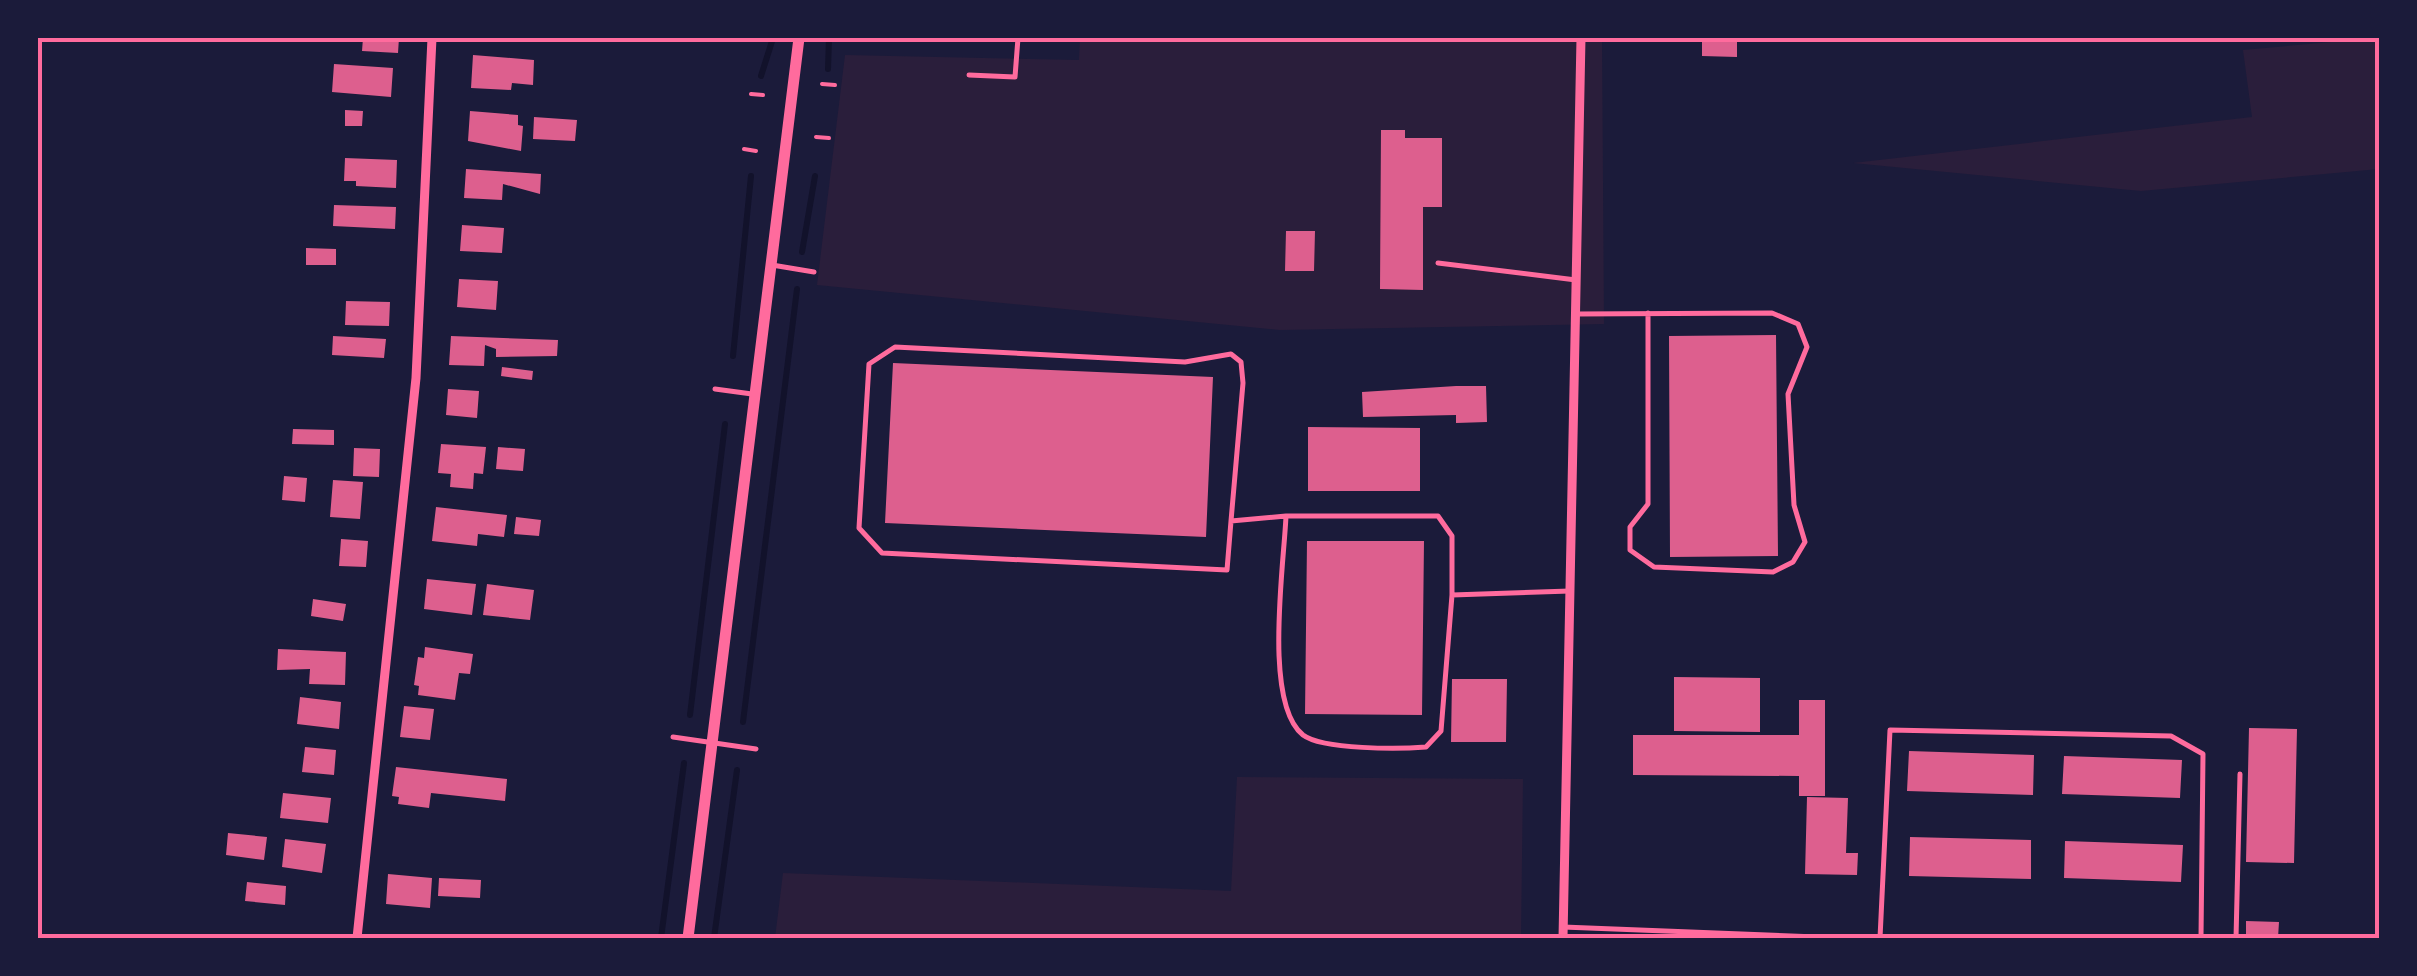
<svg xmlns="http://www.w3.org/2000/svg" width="2417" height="976" font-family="Mulish,sans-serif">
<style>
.green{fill:#2a1e3b}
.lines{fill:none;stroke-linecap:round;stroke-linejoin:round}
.stream{stroke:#12122b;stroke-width:6}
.building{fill:#dd5f8e}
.path{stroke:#ff6b9d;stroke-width:4}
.service{stroke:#ff6b9d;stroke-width:5}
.minor{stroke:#ff6b9d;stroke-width:9}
.tertiary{stroke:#ff6b9d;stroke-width:11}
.neatline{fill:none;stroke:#ff6b9d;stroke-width:4}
</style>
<rect width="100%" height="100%" fill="#1b1b3a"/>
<path class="green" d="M1080 38H1602L1604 324 1280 330 817 285 845 55 1079 60Z
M2332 38H2379V169L2141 191 1853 163 2252 117 2243 50 2331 42Z
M1237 777 1523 779 1521 938H775L783 873 1231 891Z"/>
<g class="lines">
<path class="stream" d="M828 69 829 38
M761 76 773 38
M802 252 815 176
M733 356 751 176
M690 715 725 424
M743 722 797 289
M661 938 684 763
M714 938 737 770"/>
</g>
<path class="building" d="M363 38H399L398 53 362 51Z
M1702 38H1737V57L1702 56Z
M473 55 534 60 533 85 512 83 511 90 471 88Z
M334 64 393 68 391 97 332 92Z
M345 110 363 111 362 126H345Z
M470 111 518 115V125L523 126 521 151 468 141Z
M534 117 577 120 575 141 533 139Z
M1381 130H1405V138H1442V207H1423V290L1380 289Z
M345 158 397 160 396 188 356 186V181H344Z
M466 169 541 174 540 194 503 184 502 200 464 198Z
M334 205 396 207 395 229 333 226Z
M462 225 504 228 502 253 460 251Z
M1286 231H1315L1314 271H1285Z
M306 248 336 249V265H306Z
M459 279 498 281 496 310 457 307Z
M346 301 390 302 389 326 345 325Z
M1776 335 1778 556 1670 557 1669 336Z
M333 336 386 339 384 358 332 355Z
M451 336 558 340 557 356 496 357V349L485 345 484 366 449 365Z
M893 363 1213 377 1206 537 885 523Z
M502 367 533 371 532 380 501 376Z
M1456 386H1486L1487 422 1456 423V415L1363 417 1362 392Z
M448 389 479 391 477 418 446 415Z
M1308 427 1420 428V491H1308Z
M293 429 334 430V445L292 444Z
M441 444 486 447 483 474 474 473 473 489 450 487 451 474 438 473Z
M498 447 525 449 523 471 496 469Z
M354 448 380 449 379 477 353 476Z
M284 476 307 478 305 502 282 500Z
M333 480 363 482 360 519 330 517Z
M436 507 507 515 504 537 478 534 477 546 432 541Z
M516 517 541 520 539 536 514 534Z
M341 539 368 541 366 567 339 566Z
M1307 541H1424L1422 715 1305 714Z
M427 579 476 584 472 615 424 609Z
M487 584 534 590 530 620 483 615Z
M313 599 346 604 343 621 311 616Z
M425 647 473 654 470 674 459 673 455 700 418 695 419 686 414 685 418 657 424 658Z
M278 649 346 652 345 685 309 684 310 669 277 670Z
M1674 677 1760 678V732L1674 731Z
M1452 679H1507L1506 742H1451Z
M300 697 341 702 339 729 297 724Z
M1799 700H1825V796H1799V776L1633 775V735H1799Z
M404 706 434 709 430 740 400 737Z
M2249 728 2297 729 2294 863 2246 862Z
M305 747 336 750 334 775 302 772Z
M1909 751 2034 755 2033 795 1907 791Z
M2064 756 2182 760 2180 798 2062 794Z
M396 767 507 779 505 801 431 793 429 808 398 804 399 797 392 796Z
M283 793 331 798 328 823 280 818Z
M1807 797 1848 798 1846 853H1858L1857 875 1805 874Z
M228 833 267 837 264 860 226 855Z
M1910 837 2031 840V879L1909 876Z
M285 839 326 844 322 873 282 867Z
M2065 841 2183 845 2181 882 2064 878Z
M388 874 432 878 430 908 386 904Z
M439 878 481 880 480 898 438 896Z
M247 882 286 886 285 905 245 901Z
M2246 921 2279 922 2278 938H2246Z"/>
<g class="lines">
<path class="path" d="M822 84 835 85
M751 94 763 95
M816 137 829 138
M744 149 756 151"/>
<path class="service" d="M969 75 1015 77 1018 38
M1438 263 1576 280
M772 265 814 272
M1576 314 1772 313 1798 324 1807 347 1788 394 1794 505 1805 542 1793 562 1773 572 1654 567 1630 550V527L1648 504V313
M715 389 752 394
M1286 516H1438L1452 536V595
M1231 521 1243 383 1241 362 1231 354 1185 362 895 347 869 364 859 528 882 553 1227 570 1231 521 1286 516C1284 565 1263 703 1303 735 1323 750 1400 749 1426 747L1441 731 1452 595 1570 591
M673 737 756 749
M1563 927 1843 938
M1880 938 1890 730 2171 736 2203 754 2201 938
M2236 938 2240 774"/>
<path class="minor" d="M357 938 416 378 432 38
M1563 938 1581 38"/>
<path class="tertiary" d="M688 938 799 38"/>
</g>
<rect width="2417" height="976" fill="none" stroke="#1b1b3a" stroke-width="80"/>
<rect x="40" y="40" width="2337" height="896" class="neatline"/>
</svg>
